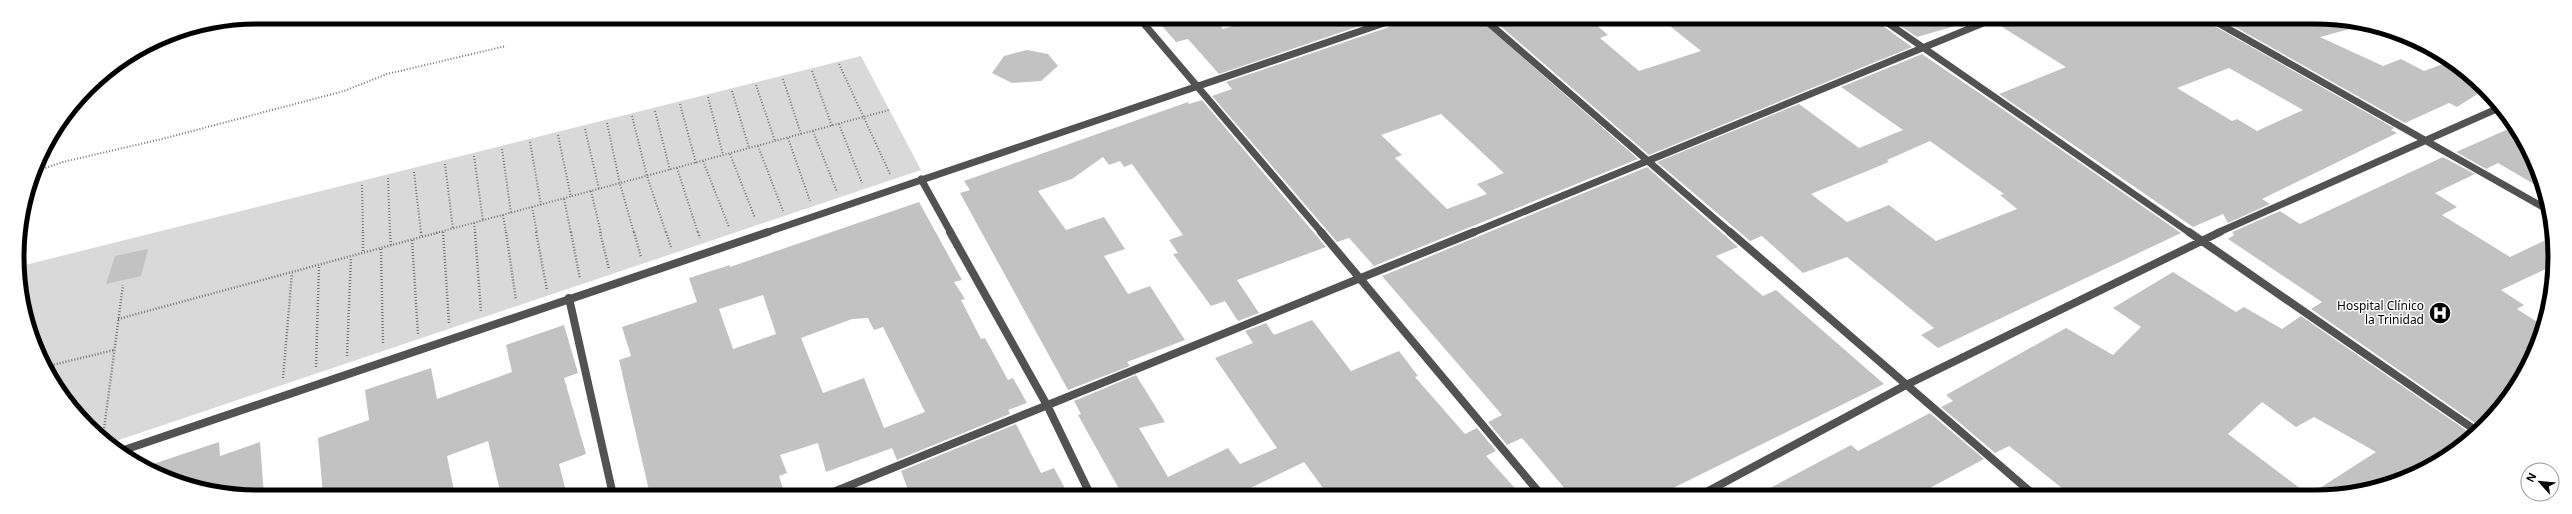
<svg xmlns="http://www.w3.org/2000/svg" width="2572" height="514" font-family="'Noto Sans',sans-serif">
<rect width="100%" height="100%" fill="#fff"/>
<!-- green -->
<path fill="#d9d9d9" d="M861,56L921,170L110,443L76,415L30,334L21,266Z"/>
<!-- building -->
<path fill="#c2c2c2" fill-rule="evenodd" d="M1155,18H1214L1223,29L1260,18H1383L1219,74L1188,39L1176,42Z
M1404,18H1478L1638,159L1374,266L1349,238L1337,242L1212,96L1232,89L1226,82L1401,23ZM1441,114L1504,173L1477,184L1487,194L1447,209L1395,158L1402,155L1381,135Z
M1491,18H1588L1608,35L1600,38L1639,71L1701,51L1660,18L1877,19L1879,23L1912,47L1649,155Z
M1890,19H1961L1962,24L1917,37Z
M1998,19H2206L2209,23L2394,128L2391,130L2397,133L2262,199L2270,204L2228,223L2223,214L2193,227L1999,94L2066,67L1996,23ZM2229,68L2303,110L2257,131L2237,119L2232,121L2177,88Z
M2221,19H2346L2364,25L2320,37L2383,66L2401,59L2424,71L2443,64L2470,80L2482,91L2457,107L2449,103L2405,123Z
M1027,50L1048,54L1058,66L1041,81L1012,83L992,73L1004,56Z
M1922,54L1988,99L2181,233L1938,348L1921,335L1934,328L1847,257L1803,273L1762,236L1750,241L1657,162L1799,104L1859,148L1903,130L1841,87ZM1930,141L2004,194L2000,195L2017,209L1936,241L1889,205L1847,222L1811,194L1889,162L1887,160Z
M1202,100L1326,247L1237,280L1259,313L1238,321L1225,301L1211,306L1173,254L1178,253L1169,240L1183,235L1132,164L1124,167L1120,161L1109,165L1103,157L1072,179L1038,191L1066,230L1104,217L1125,249L1104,256L1128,294L1150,286L1185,340L1127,362L1130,366L1068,390L960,193L970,190L964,181L1188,102L1189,104Z
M2513,127L2529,159L2544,190L2498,163L2486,169L2456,152Z
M2443,157L2475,174L2435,193L2457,207L2442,215L2510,257L2550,238L2552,266L2501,290L2524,305L2517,309L2542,325L2530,363L2482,428L2311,309L2322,302L2228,239L2234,235L2232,232L2280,211L2300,224Z
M1647,167L1738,247L1716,256L1763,296L1776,290L1884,384L1657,496H1571L1522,438L1507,445L1488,422L1502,415L1382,276Z
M919,202L962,280L954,282L965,299L961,300L981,339L985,338L1008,380L1013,378L1027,403L1008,410L1010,414L897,460L892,448L826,472L818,443L780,455L787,473L779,476L785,495H650L619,360L631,356L622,327L697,302L689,278L730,265V267ZM763,295L776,334L733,349L719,309ZM868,318L874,330L883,327L925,412L884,428L864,378L823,393L801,338L852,319Z
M148,249L141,276L106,284L115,256Z
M2173,272L2236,312L2244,307L2282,329L2301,316L2473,435L2421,472L2412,475L2405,470L2388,481L2331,496H2072L2009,446L1995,453L1941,407L1953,401L1946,395L2066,328L2113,355L2141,327L2113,308ZM2262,402L2296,427L2314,417L2376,452L2309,495L2228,434Z
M1312,320L1351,371L1399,351L1418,376L1415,377L1465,434L1477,428L1496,451L1486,456L1522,496H1329L1304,462L1234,496H1123L1078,415L1081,414L1074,401L1136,375L1165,422L1139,428L1168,477L1228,448L1240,464L1277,448L1215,358L1253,343L1245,331L1266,323L1274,335Z
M564,325L578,373L564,378L586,454L559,464L567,495H501L488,441L447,456L455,495H323L318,438L369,420L365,390L431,368L437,399L512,372L506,345Z
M1930,413L1984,459L1915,496H1755L1851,445L1858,451Z
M1016,424L1041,473L1054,468L1069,496L910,495L901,471Z
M219,442L220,456L260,442L264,495H226L144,467Z"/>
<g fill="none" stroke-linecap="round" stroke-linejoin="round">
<!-- path-far1 -->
<path stroke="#747474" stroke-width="2" stroke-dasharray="1 2" stroke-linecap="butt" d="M839,64L890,174
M812,71L832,126
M783,79L801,134
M756,85L775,141
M732,91L749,148
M708,97L723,155
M680,104L696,163
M655,111L670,170
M632,116L647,176L666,233
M607,123L620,184L634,233
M839,124L862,183
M585,129L599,189
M813,131L837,192
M558,135L571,197
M788,138L810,201
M530,142L541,205
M758,146L783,211
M502,149L511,213
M730,154L755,218
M474,156L483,221
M703,161L729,227
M445,164L453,229
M677,168L698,233
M34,172L63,162L166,138L344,91L387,74L506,46
M414,172L421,233
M388,178L390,233
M362,185L363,233
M591,191L601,233
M564,199L571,233
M532,207L537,233
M503,215L506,233
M474,223L475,233
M436,233L889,110"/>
<!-- path -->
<path stroke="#747474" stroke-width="2.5" stroke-dasharray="1 2" stroke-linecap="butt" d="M363,232V253
M390,232L391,246
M421,232L422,237
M443,232L449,323
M475,232L481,312
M506,232L516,300
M536,232L547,290
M571,232L580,279
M600,232L609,269
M634,232L641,257
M666,232L671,247
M698,232L700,238
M412,240L418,334
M381,249L383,344
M118,319L440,232
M347,356L351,257
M48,366L114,350
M316,367L319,266
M283,378L292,273
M103,437L123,285"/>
<!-- street-far1 -->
<path stroke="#525252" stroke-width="7" d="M1139,18L1322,233
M1483,18L1731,233
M1882,19L2190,233
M2211,19L2548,210
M921,179L951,233
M765,233L1399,18
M1472,233L1993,19
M2217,233L2501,107"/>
<!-- street -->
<path stroke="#525252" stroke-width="8" d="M950,232L1048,407L1091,496
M1321,232L1542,496
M1730,232L2035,496
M2189,232L2478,432
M569,298L613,495
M121,451L768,232
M826,495L1474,232
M1699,496L1906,385L2220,232"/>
</g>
<!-- icons -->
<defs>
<g id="hospital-disc" transform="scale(1.15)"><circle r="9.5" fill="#000" stroke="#fff"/><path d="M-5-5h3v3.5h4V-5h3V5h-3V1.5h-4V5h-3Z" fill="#fff"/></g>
</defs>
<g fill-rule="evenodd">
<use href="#hospital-disc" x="2440" y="313"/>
</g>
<g text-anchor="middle" stroke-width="3" stroke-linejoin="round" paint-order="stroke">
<!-- poi labels -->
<g font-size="12" fill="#000" stroke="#fff" text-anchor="end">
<text x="2424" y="310">Hospital Clínico<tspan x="2424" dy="14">la Trinidad</tspan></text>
</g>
</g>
<!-- crop -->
<path d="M0 0H2572V514H0ZM257 24H2315A233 233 0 0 1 2548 257V257A233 233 0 0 1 2315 490H257A233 233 0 0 1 24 257V257A233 233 0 0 1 257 24Z" fill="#fff" fill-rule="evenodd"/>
<path fill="none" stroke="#000" stroke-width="5" d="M257 24H2315A233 233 0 0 1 2548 257V257A233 233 0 0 1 2315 490H257A233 233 0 0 1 24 257V257A233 233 0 0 1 257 24Z"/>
<!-- north arrow -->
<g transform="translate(2540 482) rotate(297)"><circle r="19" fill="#ffffff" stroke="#999999"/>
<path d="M0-3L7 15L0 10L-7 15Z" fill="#000000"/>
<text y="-6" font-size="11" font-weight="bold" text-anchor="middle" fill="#000000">N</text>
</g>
</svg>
